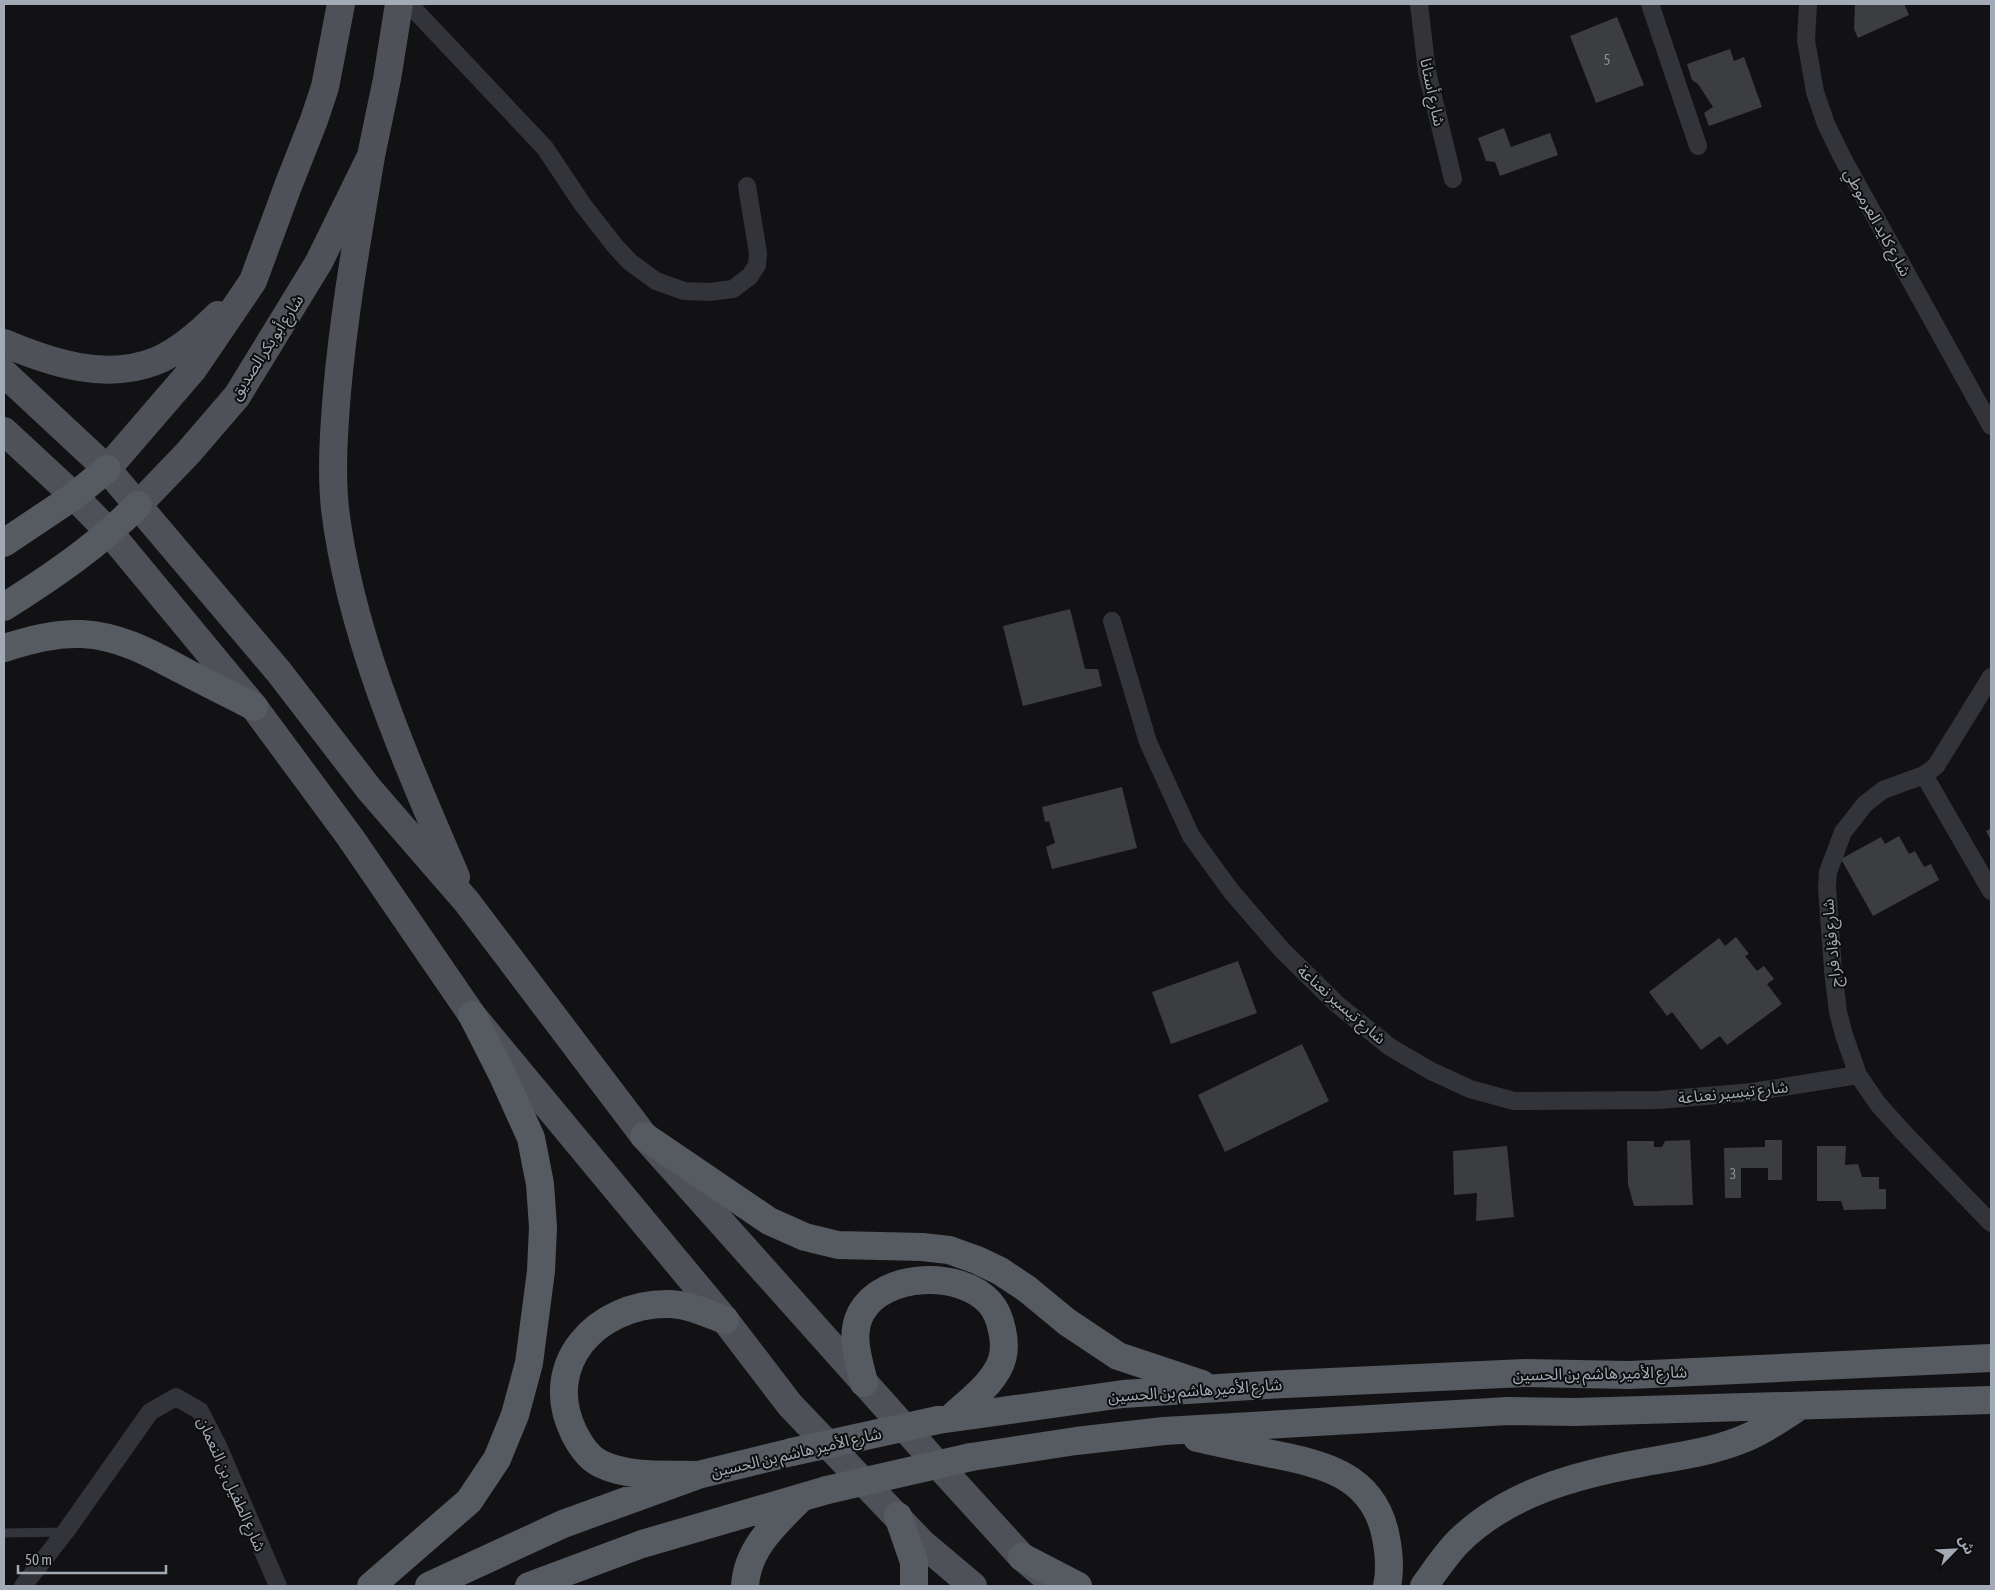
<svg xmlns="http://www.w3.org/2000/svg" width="1995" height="1590" font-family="'Asap Condensed','Noto Sans Arabic',sans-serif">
<rect width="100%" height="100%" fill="#121214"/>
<!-- building -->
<path fill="#3c3d41" d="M1855,4H1904L1909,15L1858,38L1854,29Z
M1617,17L1644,85L1596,103L1570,36Z
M1730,49L1734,61L1744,57L1762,107L1709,126L1704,113L1713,107L1698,84L1692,80L1687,64Z
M1504,128L1511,147L1550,133L1558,155L1500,176L1495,162L1486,161L1478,138Z
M1070,609L1085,669H1098L1102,686L1023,706L1003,626Z
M1122,787L1137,848L1052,869L1046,847L1055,843L1049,821L1045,822L1042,807Z
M1991,828V840L1986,831Z
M1899,836L1909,854L1915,851L1924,867L1931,864L1939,880L1873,916L1841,859L1881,837L1885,844Z
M1736,937L1749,954L1745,956L1757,971L1764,966L1774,979L1767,984L1782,1004L1727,1045L1720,1036L1701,1050L1672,1012L1667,1016L1649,992L1719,938L1725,946Z
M1238,961L1257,1013L1171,1044L1152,992Z
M1302,1044L1329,1101L1225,1152L1198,1095Z
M1690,1140L1693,1205L1634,1206L1628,1184L1627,1141H1654V1147H1662L1665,1141Z
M1765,1140H1782V1180H1768V1168H1741V1198H1725L1724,1148L1765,1147Z
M1507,1146L1514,1217L1476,1221L1477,1193L1454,1195L1453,1151Z
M1817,1146H1846L1845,1165L1858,1164L1862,1177H1879V1189H1886V1209L1844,1210L1841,1201H1817Z"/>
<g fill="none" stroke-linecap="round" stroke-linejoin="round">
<!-- service -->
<path stroke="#323439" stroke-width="9" d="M4,1533L66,1532"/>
<!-- minor -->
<path stroke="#323439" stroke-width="18" d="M409,4L545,148L583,205L615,246L630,262L656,281L684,291L709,292L733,289L750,276L757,265L758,253L747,186
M1419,4L1427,72L1453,179
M1650,4L1698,146
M1808,4L1806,40L1815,92L1826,124L1842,157L1991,426
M1112,621L1148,742L1191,836L1231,891L1282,950L1338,1005L1390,1047L1431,1071L1470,1089L1514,1101L1659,1100L1752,1092L1858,1075
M1991,677L1936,766L1924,775L1883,790L1865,804L1843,832L1828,872L1827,888L1833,970L1838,1012L1844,1035L1858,1075L1878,1104L1903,1132L1991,1223
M1924,775L1991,891
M23,1586L66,1531L150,1412L176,1397L200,1411L218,1446L278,1586"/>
<!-- primary -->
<path stroke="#4e5258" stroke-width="28" d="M371,156C358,234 344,312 337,392C334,430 331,470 335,509C351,638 405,758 456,877
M4,343C51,363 106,381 156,361C178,352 201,332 218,315
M4,373L107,469L279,672L369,789L467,902L644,1136L929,1455L1022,1557L1041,1573
M4,431L74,496L110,533L254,707L350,837L472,1015L725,1320L790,1405L922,1543L973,1586
M107,469L194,368L253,281L288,186L314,120L325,87L341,4
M138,505L188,453L237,396L319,262L371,156L387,79L399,4"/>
<!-- trunk -->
<path stroke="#565a61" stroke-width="28" d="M4,543L74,496L107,469
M4,607C53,576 97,546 138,505
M4,648C30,640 55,633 82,634C120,636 150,653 182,670C206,683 230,694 254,707
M644,1136L769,1221L805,1237L838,1245L922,1247L949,1250L977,1260L1000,1271L1027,1289L1067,1322L1118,1356L1202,1384
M864,1383C859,1360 849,1336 861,1313C883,1272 961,1270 990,1303C997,1311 1000,1320 1002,1330C1005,1343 1005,1355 999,1367C989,1387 968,1402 952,1417
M938,1420L1123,1394L1267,1385L1525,1373L1629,1375L1991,1358
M1197,1438C1222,1444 1247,1449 1272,1454C1323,1464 1372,1475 1385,1533C1389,1551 1391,1568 1387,1586
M971,1457L1076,1441L1164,1431L1508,1411L1575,1412L1991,1400
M698,1475C666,1474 631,1478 601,1464C588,1458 580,1445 574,1433C540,1364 597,1304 667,1304C688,1304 706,1313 725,1320
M898,1516L914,1562V1586
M1022,1557L1078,1586
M371,1586L469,1501L497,1459L515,1415L529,1363L541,1271L543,1227L540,1184L531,1138L503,1076L472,1015
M429,1586L563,1524L698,1475L792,1452
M529,1586L642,1544L827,1490
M745,1586C747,1549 775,1524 800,1499
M1424,1586C1435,1571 1446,1554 1459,1541C1508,1493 1576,1475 1641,1463C1673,1457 1707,1453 1738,1441C1760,1433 1780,1419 1800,1406"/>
<!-- trunk-bridge -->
<path stroke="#565a61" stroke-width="28" d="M792,1452L938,1420
M827,1490L971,1457"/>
</g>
<g text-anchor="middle" stroke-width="4" stroke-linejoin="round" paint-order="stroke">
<!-- number labels -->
<g font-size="14" fill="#889098">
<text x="1607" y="65">5</text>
<text x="1733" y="1179">3</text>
</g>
<!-- street labels -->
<g font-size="16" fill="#a2abb5" stroke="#0d0d0e">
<text transform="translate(1433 92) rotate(78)" y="6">شارع أستانا</text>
<text transform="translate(1878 222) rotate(61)" y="6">شارع كايد العرموطي</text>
<text transform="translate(266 347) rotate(-57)" y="6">شارع أبو بكر الصديق</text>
<text transform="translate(1831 943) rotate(-95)" y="6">شارع فؤاد فراج</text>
<text transform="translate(1342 1004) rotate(41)" y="6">شارع تيسير نعناعة</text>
<text transform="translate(1733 1092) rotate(-6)" y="6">شارع تيسير نعناعة</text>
<text transform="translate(1600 1373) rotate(-1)" y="6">شارع الأمير هاشم بن الحسين</text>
<text transform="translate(1195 1390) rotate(-4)" y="6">شارع الأمير هاشم بن الحسين</text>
<text transform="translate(796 1452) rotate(-13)" y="6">شارع الأمير هاشم بن الحسين</text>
<text transform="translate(232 1484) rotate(66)" y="6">شارع الطفيل بن النعمان</text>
</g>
</g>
<!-- border -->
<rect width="1995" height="1590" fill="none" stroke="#a2abb5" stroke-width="10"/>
<!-- north arrow -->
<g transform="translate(1955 1550) rotate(66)" stroke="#0d0d0e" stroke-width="4" paint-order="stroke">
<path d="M0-4L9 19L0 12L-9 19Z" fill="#a2abb5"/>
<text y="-8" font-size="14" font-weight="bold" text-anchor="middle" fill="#a2abb5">ش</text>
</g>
<!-- scale -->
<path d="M18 1565v8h148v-8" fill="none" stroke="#a2abb5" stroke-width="2.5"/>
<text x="25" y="1565" font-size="15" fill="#a2abb5" stroke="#0d0d0e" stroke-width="4" paint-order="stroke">50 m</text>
</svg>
